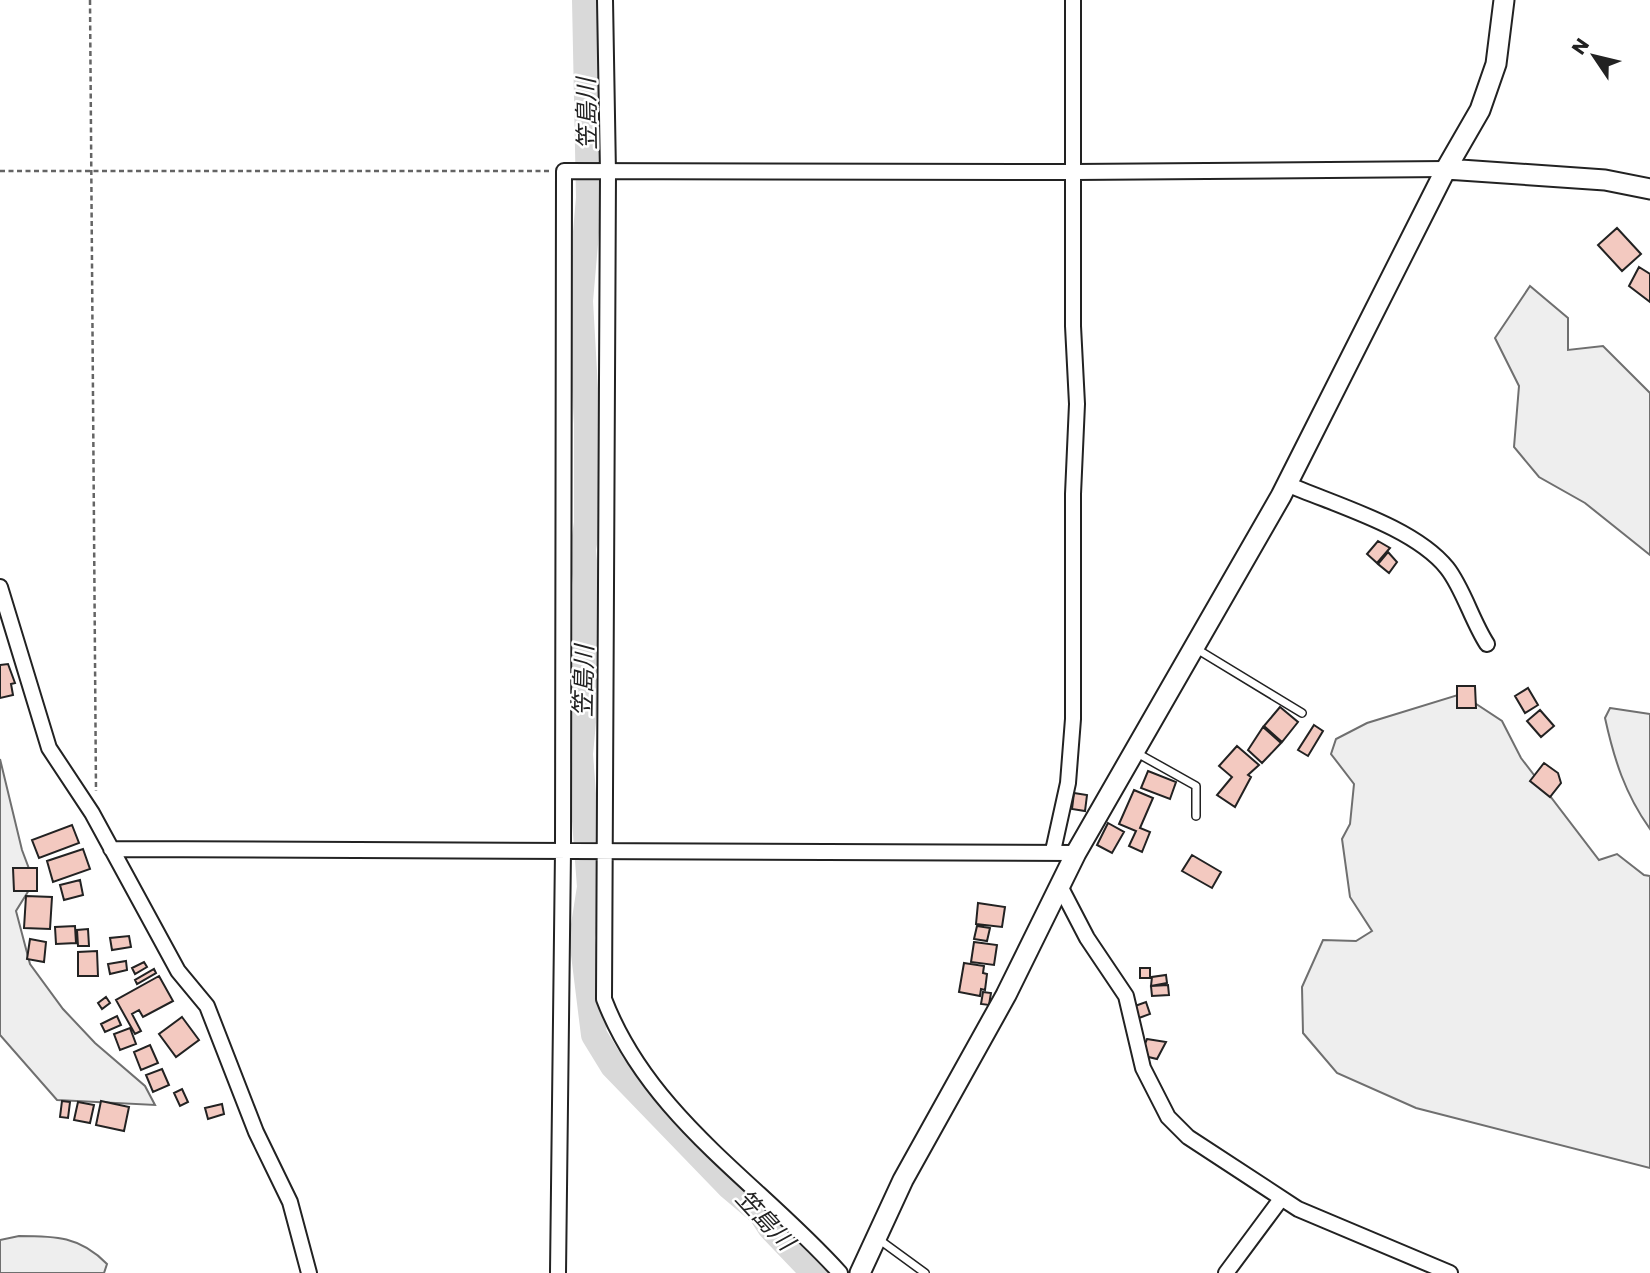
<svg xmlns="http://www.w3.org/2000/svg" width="1650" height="1273" font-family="Poppins,'Noto Sans JP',sans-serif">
<rect width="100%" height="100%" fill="#fff"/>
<!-- green -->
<path fill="#eee" stroke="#6f6f6f" stroke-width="2" d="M1530,286L1568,318V350L1603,346L1650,393V555L1585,503L1539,477L1514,447L1519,386L1495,338Z
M1461,694L1502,721L1521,758L1599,860L1617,854L1644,875L1650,876V1168L1416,1108L1337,1073L1303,1033L1302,987L1323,940L1356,941L1372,931L1350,897L1342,839L1350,824L1354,784L1331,754L1336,739L1367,723Z
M1610,708L1650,714V829C1625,794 1614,759 1605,718Z
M0,759L22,850L34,882L16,911L30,964L63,1009L95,1043L145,1086L155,1105L57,1100L0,1035Z
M19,1236C55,1236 80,1236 107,1264L104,1273H0V1240Z"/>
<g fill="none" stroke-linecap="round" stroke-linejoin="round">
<!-- river -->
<path stroke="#d9d9d9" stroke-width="26" d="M585,0L589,198L580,301L587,424V523L583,550L586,584L585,700L580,754L590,887L582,938L594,1035L613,1066L729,1186L761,1213L770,1227L814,1273"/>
</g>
<!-- building -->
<path fill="#f3c9c0" stroke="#222" stroke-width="2" d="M1617,228L1641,254L1622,271L1598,245Z
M1639,267L1650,274V302L1629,286Z
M1378,541L1390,548L1377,563L1367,554Z
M1388,552L1397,562L1389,573L1378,564Z
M8,664L15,683L11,684L13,695L0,698V665Z
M1457,686H1475L1476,708H1457Z
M1528,688L1538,705L1525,713L1515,696Z
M1280,707L1298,722L1282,742L1264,726Z
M1540,710L1554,726L1541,737L1527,721Z
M1314,725L1323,731L1308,756L1298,750Z
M1263,727L1281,743L1262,763L1248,750Z
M1237,746L1259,765L1248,775L1251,777L1235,807L1217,795L1232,777L1219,766Z
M1544,763L1558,773L1561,783L1550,797L1530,781Z
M1148,771L1176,782L1170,799L1141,788Z
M1134,790L1153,798L1140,828L1150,832L1142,852L1129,846L1136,831L1119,824Z
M1074,793L1087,795L1085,811L1072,809Z
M1108,823L1124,832L1112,853L1097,845Z
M72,825L79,843L39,858L32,840Z
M83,849L90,869L53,882L47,861Z
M1192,855L1221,872L1212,888L1182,871Z
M13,868H37V891H14Z
M80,880L83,895L64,900L60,885Z
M26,896L52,897L50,929L24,928Z
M978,903L1005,907L1002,927L976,924Z
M75,926L76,943L56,944L55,927Z
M977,926L990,928L987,941L974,939Z
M88,929L89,946H78L77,930Z
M129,936L131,947L112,950L110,938Z
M30,939L46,942L44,962L27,959Z
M974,942L997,945L994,965L971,962Z
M97,951L98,976H78V952Z
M126,961L127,970L110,974L108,964Z
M144,962L147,967L135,974L132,968Z
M964,963L984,966L983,973L987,974L985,990L981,989L980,996L959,992Z
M1140,968H1150V978H1140Z
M154,969L156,973L137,984L135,980Z
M1166,975L1167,983L1151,986L1152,977Z
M159,976L173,1001L143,1017L139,1010L132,1014L141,1031L135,1034L116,1000Z
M1168,985L1169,995L1152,996L1151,986Z
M983,992L991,993L989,1005L981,1004Z
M106,997L110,1003L102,1009L98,1003Z
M1146,1002L1150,1014L1136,1019L1135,1006Z
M117,1016L121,1025L105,1032L101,1024Z
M182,1017L199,1040L176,1057L159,1034Z
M130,1028L136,1044L120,1050L114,1034Z
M1147,1039L1166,1042L1157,1059L1140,1055Z
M150,1045L158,1063L141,1070L134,1052Z
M162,1069L169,1085L153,1092L146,1075Z
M182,1089L188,1102L180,1106L174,1093Z
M62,1101L70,1102L68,1118L60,1117Z
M101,1101L129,1107L124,1131L96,1125Z
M78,1102L94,1105L90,1123L74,1120Z
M222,1104L224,1114L208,1119L205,1108Z"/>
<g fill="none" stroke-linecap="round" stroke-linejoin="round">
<!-- lane casing -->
<g stroke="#222" stroke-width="10">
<path id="lane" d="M1195,648L1302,713
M1137,753L1196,786V816
M877,1238L925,1273"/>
</g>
<!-- street casing -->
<g stroke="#222" stroke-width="18">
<path id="street" d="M605,0L608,173L604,999C649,1117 759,1183 840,1273
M1287,484C1335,505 1414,527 1447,568C1463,588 1472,621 1487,644
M0,587L49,748L92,813L178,971L207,1006L256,1132L290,1202L309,1273
M111,849L1076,853
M1053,851L1068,783L1073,719V494L1077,404L1073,326V0
M1061,888L1087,938L1126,996L1143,1068L1168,1117L1188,1137L1298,1209L1450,1273
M558,1273L563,851L564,171L1075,172L1446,169
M1226,1273L1281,1199"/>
</g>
<!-- secondary casing -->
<g stroke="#222" stroke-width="23">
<path id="secondary" d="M1446,169L1605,180L1650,189
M860,1273L903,1180L1006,995L1076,853L1281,496L1446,169L1480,110L1496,64L1504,0"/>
</g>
<!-- path -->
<path stroke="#646464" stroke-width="2.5" stroke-dasharray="5 3.5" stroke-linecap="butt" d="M90,0L96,791
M0,171H550"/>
<!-- lane -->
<use href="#lane" stroke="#fff" stroke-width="7"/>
<!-- street -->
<use href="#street" stroke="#fff" stroke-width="14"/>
<!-- secondary -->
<use href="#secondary" stroke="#fff" stroke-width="19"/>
</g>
<g text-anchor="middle" stroke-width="5" stroke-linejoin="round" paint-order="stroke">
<!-- water labels -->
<g font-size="24" font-style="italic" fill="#222" stroke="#fff">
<text transform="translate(587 114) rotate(-91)" y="8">笠島川</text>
<text transform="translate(584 681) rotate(-89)" y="8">笠島川</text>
<text transform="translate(765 1220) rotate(47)" y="8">笠島川</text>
</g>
</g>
<!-- north arrow -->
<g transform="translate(1594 56) rotate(305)" stroke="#ffffff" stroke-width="5" paint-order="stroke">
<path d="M0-5L12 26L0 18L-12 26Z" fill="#222222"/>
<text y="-10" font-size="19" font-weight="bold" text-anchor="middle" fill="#222222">N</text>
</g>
</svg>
